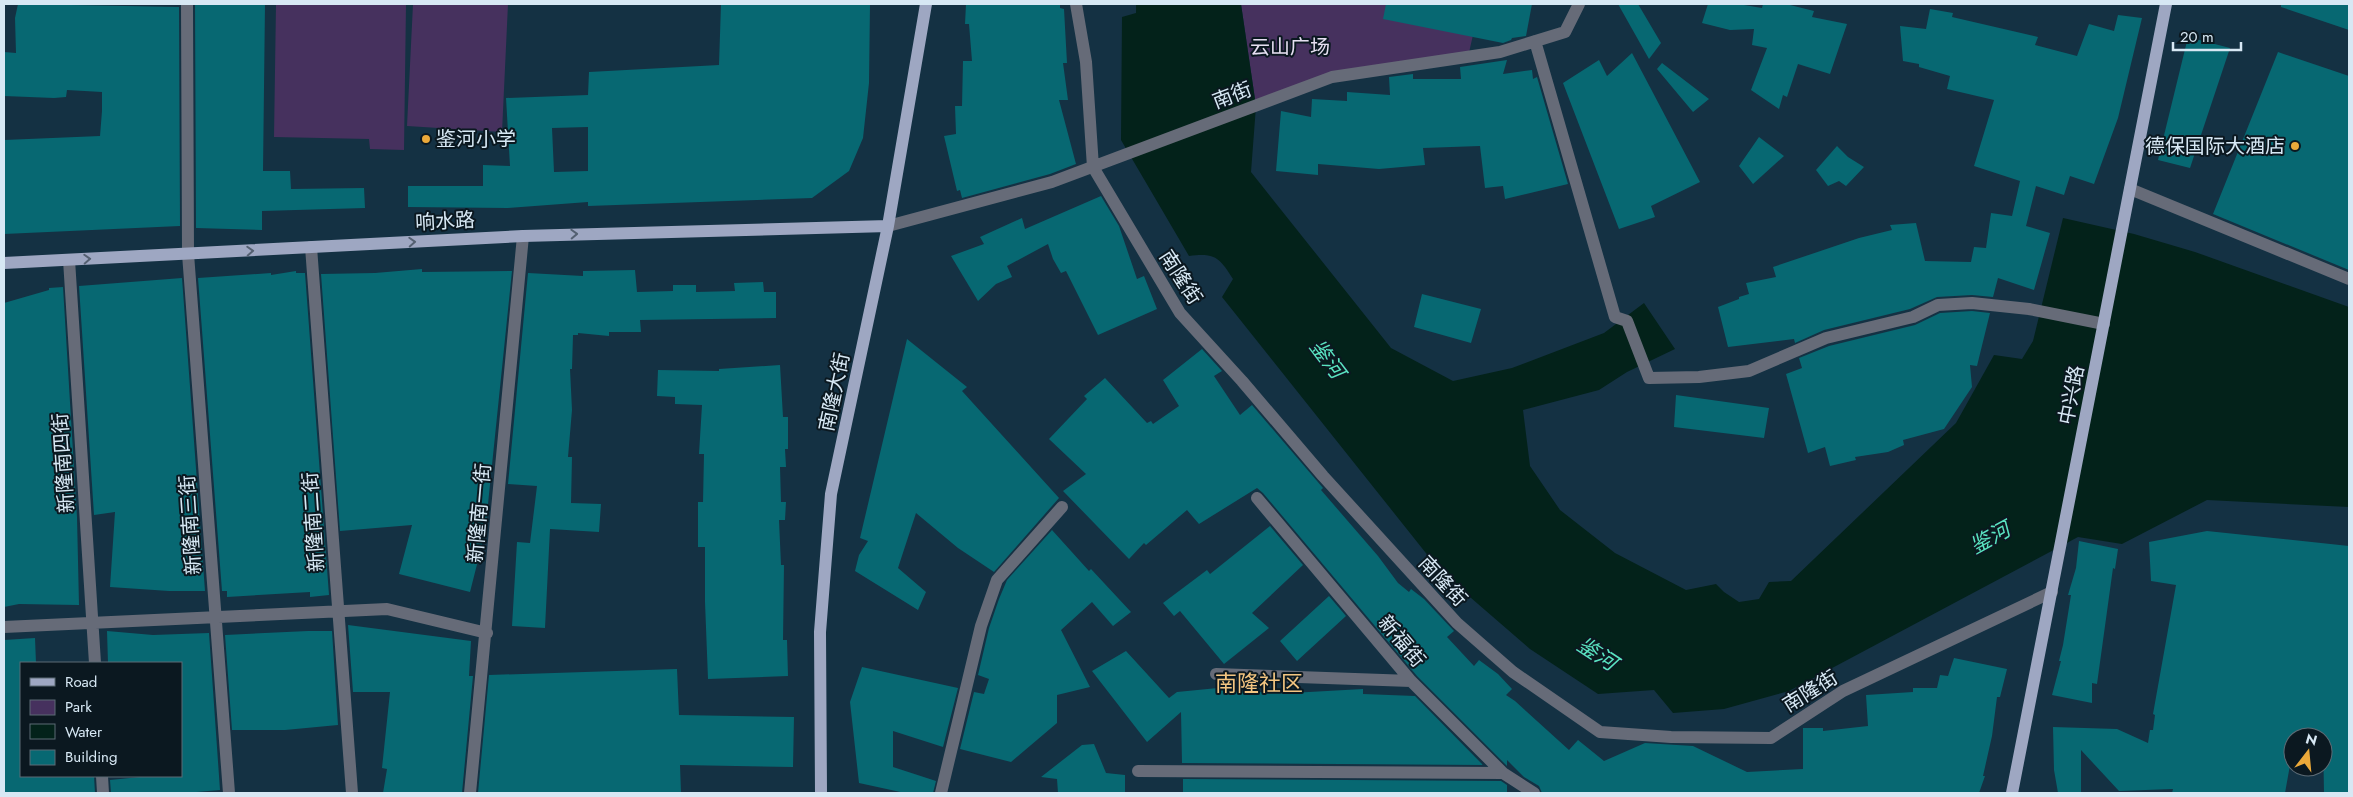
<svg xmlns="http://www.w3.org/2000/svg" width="2353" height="797" font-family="Jost,'Noto Sans SC',sans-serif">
<rect width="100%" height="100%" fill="#143143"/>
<!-- green -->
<path fill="#46315e" d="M276,4H406L404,150L370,149L369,139L274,137Z
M413,4H508L502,132L407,126Z
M1241,4H1480L1468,57L1332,77L1256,106Z"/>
<!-- water -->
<path fill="#03221a" d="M1136,4H1241L1256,106L1251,172L1391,348L1453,381L1512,368L1604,333L1644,303L1675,349L1627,372L1599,390L1523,410L1530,466L1560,510L1615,553L1686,590L1716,584L1724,592L1739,602L1759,599L1769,582L1791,581L1956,423L1994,355L2022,359L2033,341L2063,218L2134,234L2195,252L2349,307V507L2207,500L2122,544L2078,537L1789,691L1724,709L1673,713L1654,690L1598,694L1530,649L1441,572L1222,297L1233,279C1219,257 1215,253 1189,256L1121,140L1122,17L1136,13Z"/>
<!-- building -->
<path fill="#076872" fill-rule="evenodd" d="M18,4L179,7L180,226L4,234V140L100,136L102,111V92L67,90L66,97L54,98L4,96V52L16,53L15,18Z
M195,4H265L263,171H290L291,189L364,188L365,208L262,211V230L196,228Z
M721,4H870L869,83L863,138L849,171L812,198L588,206V202L508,208L408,207V186H483V165L510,166L506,98L588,95L589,72L719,65ZM588,127V171L554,172L552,128Z
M966,4H1060V8L1064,9L1067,63H1063L1068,100H1059L1076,164L1050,174L962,198L960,190L957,191L944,136L956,134L955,106H962L963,61H972L969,24H965Z
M1386,4H1532L1526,36L1512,38L1511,40L1503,43L1383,19Z
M1618,4H1638L1661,43L1649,59Z
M1708,4H1738L1762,8L1763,4H1786L1814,11L1812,17L1847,24L1830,74L1798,64L1787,97L1783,95L1779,109L1751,90L1767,48L1752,45L1754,29L1730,30L1702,23Z
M2281,4H2349V30L2281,7Z
M1930,9L1953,13L1952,17L2038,37L2035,45L2077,56L2089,24L2114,31L2118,15L2142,18L2118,118L2094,184L2070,176L2064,195L2036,186L2026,226L2050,233L2034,290L1998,278L1993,297L1972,295L1937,297L1910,309L1824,330L1795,343L1794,339L1728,347L1718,307L1739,299V297L1749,294L1746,283L1776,277L1773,267L1859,238L1892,230L1890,225L1916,223L1925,261L1971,262L1974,247L1986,248L1991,213L2012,216L2020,181L1974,166L1994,100L1947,89L1950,76L1919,67V64L1903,61L1900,26L1926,29Z
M2188,37L2230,48L2190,168L2158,160Z
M2278,52L2349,76V270L2213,214Z
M1632,53L1700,182L1651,206L1655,217L1619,229L1563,83L1599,60L1607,76Z
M1507,60L1503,74L1532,70L1533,79L1537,77L1568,184L1505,199L1503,186L1485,188L1480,146L1423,148L1425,165L1379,169L1318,164V175L1276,171L1281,111L1311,117L1312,99L1347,101V92L1390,95L1389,77L1413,74V79H1461L1460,67Z
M1662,63L1709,99L1693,112L1657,69Z
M1759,137L1784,156L1753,184L1739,166Z
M1837,146L1848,157L1864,167L1846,186L1839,181L1828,186L1816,170Z
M1101,196L1119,226L1137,279L1144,276L1157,309L1098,335L1066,271L1061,273L1053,259L1048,244L1007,266L1012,277L996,284L978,301L951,256L984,244L980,237L1022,218L1025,229Z
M422,269V272L512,271L485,533L470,592L399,574L412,525L340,531L321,274L375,273Z
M635,270L637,292L673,291V285H696V292L735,291L734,283L763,282L764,292H776V318L640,320L641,332H609V336L578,333V335H573L572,369H570L572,410L568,457H572L571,503L601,504L599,532L550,529L545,628L512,626L517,542L530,543L537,486L508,484L528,273L583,276V271Z
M296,271V273H305L329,595L310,597V592L227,597V591H222L198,278L271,273V275Z
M182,278L205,591H169L110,587L115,512L94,515L79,286Z
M63,287L77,517L79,605L19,604L4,607V303L49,290V288Z
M1422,294L1481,309L1471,343L1414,327Z
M1972,311L1990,313L1977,366L1970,365L1972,387L1944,429L1903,440L1904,445L1888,452L1855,457L1856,460L1830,466L1825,447L1808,453L1786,374L1802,368L1799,358L1829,346L1915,325L1940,313Z
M907,339L967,387L962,391L1059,498L994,572L958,548L916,513L898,568L926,592L918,610L855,571L859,555L868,541L860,538Z
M1202,349L1222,371L1214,376L1240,415L1252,405L1323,488L1321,490L1378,556L1398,583L1409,592L1411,589L1424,599L1454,631L1447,637L1474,666L1479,660L1498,674L1512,689L1506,695L1515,701L1569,750L1578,740L1604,761L1645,743L1693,746L1747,772L1803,769V728H1823V731L1868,726L1866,695L1913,692V688H1937L1940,675L1948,676L1954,658L2007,669L2000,697H1997L1992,736L1983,776H1985L1979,793H1542L1539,786L1524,777L1507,760V766L1417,676L1263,493L1257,488L1199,524L1187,510L1146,545L1144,543L1129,559L1063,491L1086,474L1049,439L1087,399L1084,396L1105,378L1147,423L1151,421L1153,424L1179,406L1163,380Z
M780,365L783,417H788V449H785L786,467H780L781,502H786L785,520H779L781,565H784L783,640H787L788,676L708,679L705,602V547H698V502H703L704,454H699L702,405L675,404V397L657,396L658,370L719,371V369Z
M1676,395L1769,408L1764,438L1674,427Z
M1270,526L1303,565L1252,613L1269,628L1224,664L1180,611L1174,616L1163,603L1207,570L1210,574Z
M1052,530L1089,571L1091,569L1131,612L1113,626L1092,602L1061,630L1090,687L1057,695V723L1011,762L960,749L974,692L984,694L989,679L978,675L989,628L999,599L1007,580Z
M2207,531L2349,546V793H2324L2323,737H2293V765H2290L2285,793H2172L2173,789L2119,791L2081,750V793H2058L2054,770L2053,727L2117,729L2148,743L2150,730H2153L2155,715L2153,714L2176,585L2151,581L2149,542Z
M2079,541L2118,549L2115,569L2113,568L2097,684L2092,683V703L2052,695L2061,661H2059L2063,645L2071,595H2068L2076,568Z
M1329,596L1346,616L1297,661L1280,641Z
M348,625L471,641L469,676H473L462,793H383L387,769L382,768L390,692H353Z
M107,631L153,635L209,633L220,790L185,793H111L110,780L150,776H181V663H108Z
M308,631H332L338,725L285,730H232L225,635Z
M35,638L36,663H21V776H94L95,793H4V640Z
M1126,651L1169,698L1177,692L1228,687V691L1291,693L1363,689V694L1415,696L1483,765L1182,763L1181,712L1147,742L1092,671Z
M862,667L958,688L943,747L893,731V767L936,781L933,793H905L859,783L850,702Z
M677,669L679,715L794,717L793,767L680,765L681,793H478L489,675Z
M1094,744L1106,773L1125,775V793H1058L1057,779L1041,777L1082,745Z
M1183,779L1501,781L1507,785V793H1183Z"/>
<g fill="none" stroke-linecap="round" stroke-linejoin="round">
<!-- minor -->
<path stroke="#666b78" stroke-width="12" d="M187,4L188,254L229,793
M1076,4L1086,62L1093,167L1180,313L1242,381L1323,476L1457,623L1513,672L1600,732L1671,737L1771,738L1843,691L2052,592
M1535,41L1615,317L1627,321L1649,378L1699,377L1749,371L1826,338L1913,317L1938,305L1972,303L2029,309L2104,324
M2130,189L2349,279
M888,226L1052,182L1332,77L1500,52L1565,32L1579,4
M311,247L352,793
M69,260L95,663
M1257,498L1411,681L1503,773L1534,793
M4,627L387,609L487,633
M1216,674L1411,681
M1138,771L1503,773
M102,776L103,793
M470,793L523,236
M941,793L981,626L997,580L1062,507"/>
<!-- major -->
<path stroke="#9ea7c2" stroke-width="12" d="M4,263L523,236L888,226
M821,793L820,632L831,494L888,226L926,4
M2012,793L2166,4"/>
</g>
<!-- one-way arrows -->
<defs><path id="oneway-chevron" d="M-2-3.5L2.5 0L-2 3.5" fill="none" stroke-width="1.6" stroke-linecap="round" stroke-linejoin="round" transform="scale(1.25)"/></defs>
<g stroke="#546071">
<use href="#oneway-chevron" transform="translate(574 234) rotate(-2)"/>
<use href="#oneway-chevron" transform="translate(412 242) rotate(-3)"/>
<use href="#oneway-chevron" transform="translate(250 251) rotate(-3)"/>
<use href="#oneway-chevron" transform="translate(87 259) rotate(-3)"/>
</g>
<!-- markers -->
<g fill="#eba93a" stroke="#0b1820" stroke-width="2">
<circle cx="426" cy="139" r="5"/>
<circle cx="2295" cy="146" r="5"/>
</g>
<g text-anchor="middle" stroke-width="4" stroke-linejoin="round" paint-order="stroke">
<!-- park labels -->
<g font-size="20" fill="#e6dff1" stroke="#0b1820">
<text x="1290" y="54">云山广场</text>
</g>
<!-- street labels -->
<g font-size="20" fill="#d7e8f4" stroke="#0b1820">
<text transform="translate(1232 95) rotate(-21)" y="7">南街</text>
<text transform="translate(445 221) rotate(-3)" y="7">响水路</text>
<text transform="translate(1181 277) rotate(57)" y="7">南隆街</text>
<text transform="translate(834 392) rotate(-78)" y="7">南隆大街</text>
<text transform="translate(2071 395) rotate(-79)" y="7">中兴路</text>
<text transform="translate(63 463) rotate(-94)" y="7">新隆南四街</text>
<text transform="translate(479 513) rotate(-85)" y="7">新隆南一街</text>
<text transform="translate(313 522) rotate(-94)" y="7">新隆南二街</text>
<text transform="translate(190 525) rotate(-94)" y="7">新隆南三街</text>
<text transform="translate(1443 581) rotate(47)" y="7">南隆街</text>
<text transform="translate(1402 641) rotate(50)" y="7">新福街</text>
<text transform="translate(1810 691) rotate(-32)" y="7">南隆街</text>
</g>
<!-- poi labels -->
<g font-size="20" fill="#d7e8f4" stroke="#0b1820" text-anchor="start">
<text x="436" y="146">鉴河小学</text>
<text x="2285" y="153" text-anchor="end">德保国际大酒店</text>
</g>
<!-- water labels -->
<g font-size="21" font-style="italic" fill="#5ae3c1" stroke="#0b1820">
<text transform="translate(1327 359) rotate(53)" y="7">鉴河</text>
<text transform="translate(1990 538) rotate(-29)" y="7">鉴河</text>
<text transform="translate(1597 654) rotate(33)" y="7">鉴河</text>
</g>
<!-- quarter labels -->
<g font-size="22" fill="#f3c581" stroke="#0b1820">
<text x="1259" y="691">南隆社区</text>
</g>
</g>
<!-- border -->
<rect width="2353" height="797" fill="none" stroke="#d7e8f4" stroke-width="10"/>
<!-- legend -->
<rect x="20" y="662" width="162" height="115" fill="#0b1820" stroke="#5d6b75"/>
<rect x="30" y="678" width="25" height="8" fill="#9ea7c2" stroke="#5d6b75"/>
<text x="65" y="687" font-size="15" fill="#d7e8f4">Road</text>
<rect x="30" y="700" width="25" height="15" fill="#46315e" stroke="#5d6b75"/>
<text x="65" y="712" font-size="15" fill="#d7e8f4">Park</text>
<rect x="30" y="724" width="25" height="15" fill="#03221a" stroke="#5d6b75"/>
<text x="65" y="737" font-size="15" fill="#d7e8f4">Water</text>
<rect x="30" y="750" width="25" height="15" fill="#076872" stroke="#5d6b75"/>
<text x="65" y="762" font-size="15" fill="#d7e8f4">Building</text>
<!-- north arrow -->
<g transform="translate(2308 752) rotate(16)"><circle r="24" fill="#0b1820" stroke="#5d6b75"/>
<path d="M0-4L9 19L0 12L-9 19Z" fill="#eba93a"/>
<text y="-8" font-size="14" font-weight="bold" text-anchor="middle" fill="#d7e8f4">N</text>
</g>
<!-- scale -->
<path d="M2173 42v8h68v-8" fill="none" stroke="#d7e8f4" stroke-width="2.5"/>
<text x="2180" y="42" font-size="15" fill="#d7e8f4" stroke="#0b1820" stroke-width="4" paint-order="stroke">20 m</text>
</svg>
